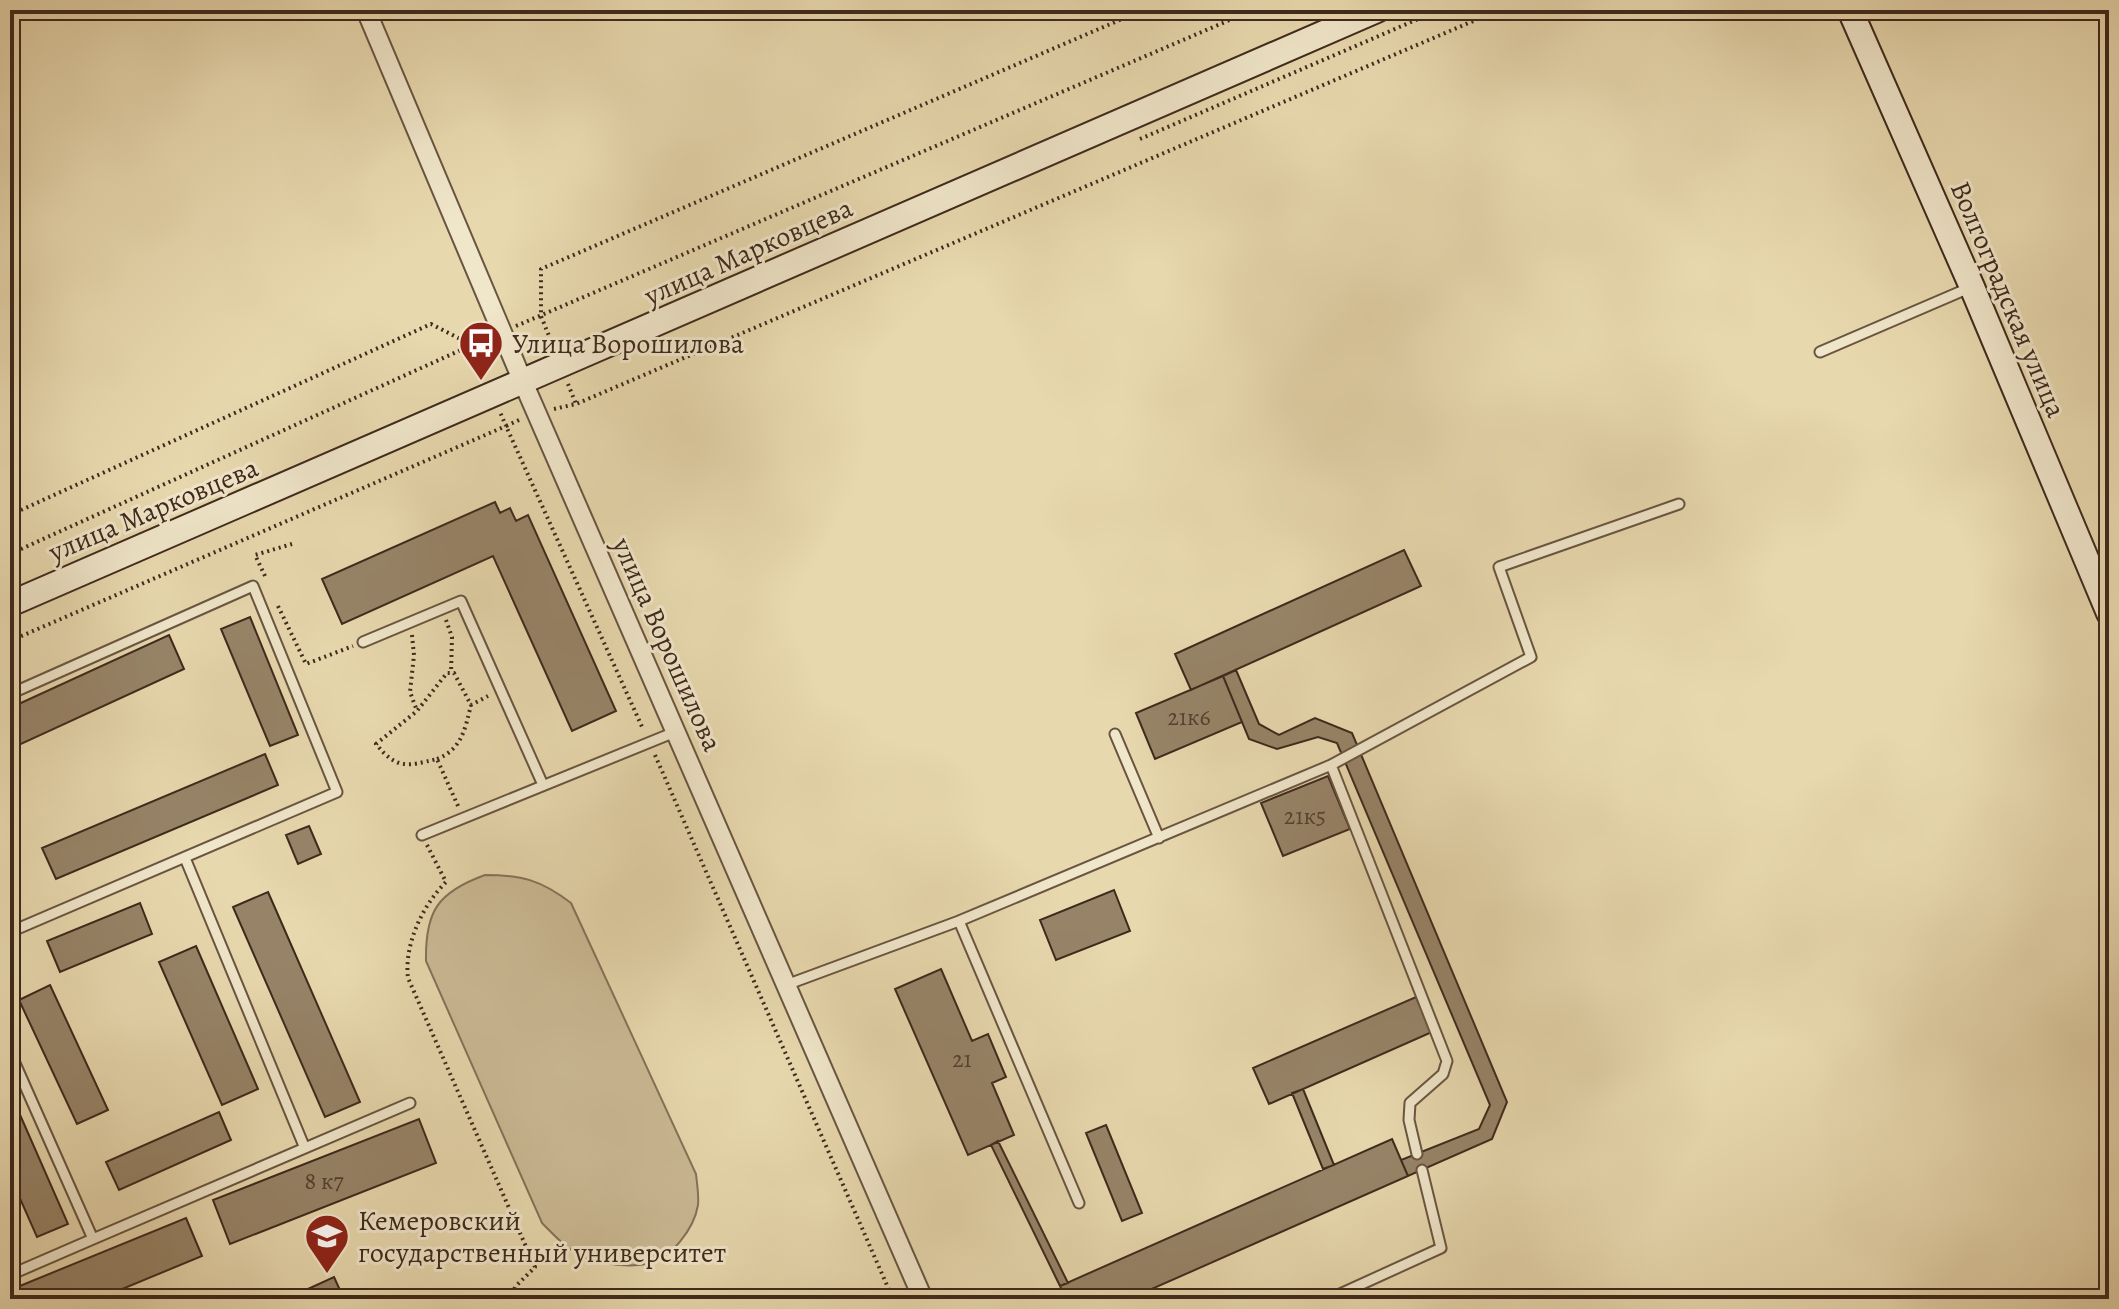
<svg xmlns="http://www.w3.org/2000/svg" width="2119" height="1309" font-family="Alegreya,serif">
<rect width="100%" height="100%" fill="#e8d8ae"/>
<filter id="stains"><feTurbulence type="fractalNoise" baseFrequency=".0025" numOctaves="4"/><feColorMatrix values="0 0 0 0 .2 0 0 0 0 .09 0 0 0 0 .02 0 0 0 .5 -.17"/></filter>
<radialGradient id="worn" r=".72"><stop offset=".6" stop-color="#630" stop-opacity="0"/><stop offset="1" stop-color="#630" stop-opacity=".3"/></radialGradient>
<!-- green -->
<path fill="#cbba95" stroke="#857259" stroke-width="2" d="M485,875C522,875 541,880 571,903L696,1174C697,1184 699,1196 698,1205C694,1229 671,1259 647,1264C630,1267 608,1265 591,1260C571,1254 556,1237 542,1223L426,961C425,911 438,892 485,875Z"/>
<!-- building -->
<path fill="#978468" stroke="#3f291d" stroke-width="2" d="M495,502L500,513L510,508L516,521L528,515L616,711L572,731L493,556L342,624L322,579Z
M1404,550L1421,586L1191,690L1175,654Z
M250,617L298,735L270,746L221,629Z
M169,635L184,669L10,749V708Z
M1236,670L1259,724L1279,735L1315,718L1352,733L1507,1102L1492,1139L1408,1176L1401,1160L1479,1129L1490,1105L1337,743L1318,737L1277,749L1249,739L1223,676Z
M1223,676L1242,722L1155,759L1136,713Z
M265,754L278,785L56,879L42,848Z
M1328,776L1350,829L1283,856L1261,803Z
M309,826L321,854L298,864L286,835Z
M10,887L18,907L10,910Z
M1114,890L1130,931L1056,960L1040,920Z
M268,892L360,1102L325,1117L233,907Z
M140,903L152,934L60,972L47,941Z
M196,946L258,1089L222,1105L159,962Z
M941,969L972,1041L988,1034L1006,1077L992,1083L1014,1135L968,1155L895,989Z
M50,985L108,1110L77,1124L19,1000Z
M1416,997L1432,1032L1269,1104L1253,1068Z
M1303,1089L1334,1165L1323,1169L1292,1093Z
M10,1092L68,1224L37,1237L10,1176Z
M219,1112L231,1140L119,1190L106,1162Z
M419,1119L436,1163L230,1244L213,1200Z
M1106,1125L1142,1213L1122,1221L1086,1133Z
M1392,1139L1408,1176L1129,1299H1066L1060,1286Z
M998,1141L1068,1283L1060,1286L991,1145Z
M186,1218L202,1256L98,1299H10V1290Z
M334,1277L344,1299H286Z"/>
<g fill="none" stroke-linecap="round" stroke-linejoin="round">
<!-- lane casing -->
<g stroke="#695541" stroke-width="13">
<path id="lane" d="M1820,352L1969,288
M363,642L461,601L543,785
M10,694L253,586L337,792L10,932
M1115,734L1159,838
M1331,765L1531,657L1499,567L1679,504
M422,835L675,732
M185,858L304,1146
M959,921L1079,1203
M786,985L959,921L1331,765L1447,1061L1443,1074L1410,1103L1409,1120L1417,1154
M10,1052L93,1239L410,1103
M10,1275L93,1239
M1329,1299L1441,1248L1422,1170"/>
</g>
<!-- street casing -->
<g stroke="#695541" stroke-width="22">
<path id="street" d="M366,10L523,382L923,1299"/>
</g>
<!-- secondary casing -->
<g stroke="#3f291d" stroke-width="28">
<path id="secondary" d="M1850,10L1972,287L2109,613
M10,604L1377,10"/>
</g>
<!-- path -->
<path stroke="#3f291d" stroke-width="4" stroke-dasharray="2 4" stroke-linecap="butt" d="M1140,139L1439,10
M516,326L1253,10
M553,346L541,316V269L1143,10
M485,374L472,345L486,339
M568,384L576,404
M554,409L576,404L1499,10
M519,420L506,426L643,729
M10,515L431,324L472,345
M10,554L472,345
M265,576L255,555L292,544
M278,606L306,664L353,646
M446,620L452,637L451,673
M2102,634L2109,650
M412,635L414,655L410,692L417,711
M10,641L506,426L500,412
M655,755L893,1299
M437,759C462,749 465,729 471,705
M458,806L437,759C407,766 397,770 376,744L417,711L447,673H454L471,705L488,696
M427,845L446,882C422,906 404,945 408,978L535,1267L515,1287L511,1299"/>
<!-- lane -->
<use href="#lane" stroke="#f0e6ca" stroke-width="9"/>
<!-- street -->
<use href="#street" stroke="#f0e6ca" stroke-width="18"/>
<!-- secondary -->
<use href="#secondary" stroke="#f0e6ca" stroke-width="24"/>
</g>
<!-- icons -->
<defs>
<g id="bus-pin" transform="scale(2.3)"><path d="M0 17L-7.5 6A9.5 9.5 0 1 1 7.5 6Z" fill="#8f2418" stroke="#f0e6ca"/><path d="M-5-6H5V4H4V6H2V4H-2V6H-4V4H-5ZM-3.5-4V0h7V-4ZM-3.5 1.2v1.5H-2V1.2ZM2 1.2v1.5H3.5V1.2Z" fill="#fff"/></g>
<g id="university-pin" transform="scale(2.3)"><path d="M0 17L-7.5 6A9.5 9.5 0 1 1 7.5 6Z" fill="#8f2418" stroke="#f0e6ca"/><path d="M0-5L7-2L0 1L-7-2ZM-4 1L0 2.5L4 1V4Q0 6-4 4Z" fill="#fff"/></g>
</defs>
<g fill-rule="evenodd">
<use href="#bus-pin" x="481" y="343"/>
<use href="#university-pin" x="327" y="1236"/>
</g>
<g text-anchor="middle" stroke-width="6" stroke-linejoin="round" paint-order="stroke">
<!-- number labels -->
<g font-size="24" fill="#554030">
<text x="1189" y="725">21к6</text>
<text x="1305" y="824">21к5</text>
<text x="962" y="1067">21</text>
<text x="324" y="1189">8 к7</text>
</g>
<!-- street labels -->
<g font-size="28" fill="#3f291d" stroke="#f0e6ca">
<text transform="translate(748 251) rotate(-24)" y="10">улица Марковцева</text>
<text transform="translate(2009 299) rotate(67)" y="10">Волгоградская улица</text>
<text transform="translate(153 509) rotate(-23)" y="10">улица Марковцева</text>
<text transform="translate(668 644) rotate(66)" y="10">улица Ворошилова</text>
</g>
<!-- poi labels -->
<g font-size="28" fill="#3f291d" stroke="#f0e6ca" text-anchor="start">
<text x="512" y="353">Улица Ворошилова</text>
<text x="358" y="1230">Кемеровский<tspan x="358" dy="32">государственный университет</tspan></text>
</g>
</g>
<!-- margin -->
<rect width="2119" height="1309" fill="none" stroke="#e8d8ae" stroke-width="40"/>
<rect x="12" y="12" width="2095" height="1285" fill="none" stroke="#3f291d" stroke-width="4"/>
<rect x="20" y="20" width="2079" height="1269" fill="none" stroke="#3f291d" stroke-width="2"/>
<rect width="100%" height="100%" filter="url(#stains)"/>
<rect width="100%" height="100%" fill="url(#worn)"/>
</svg>
